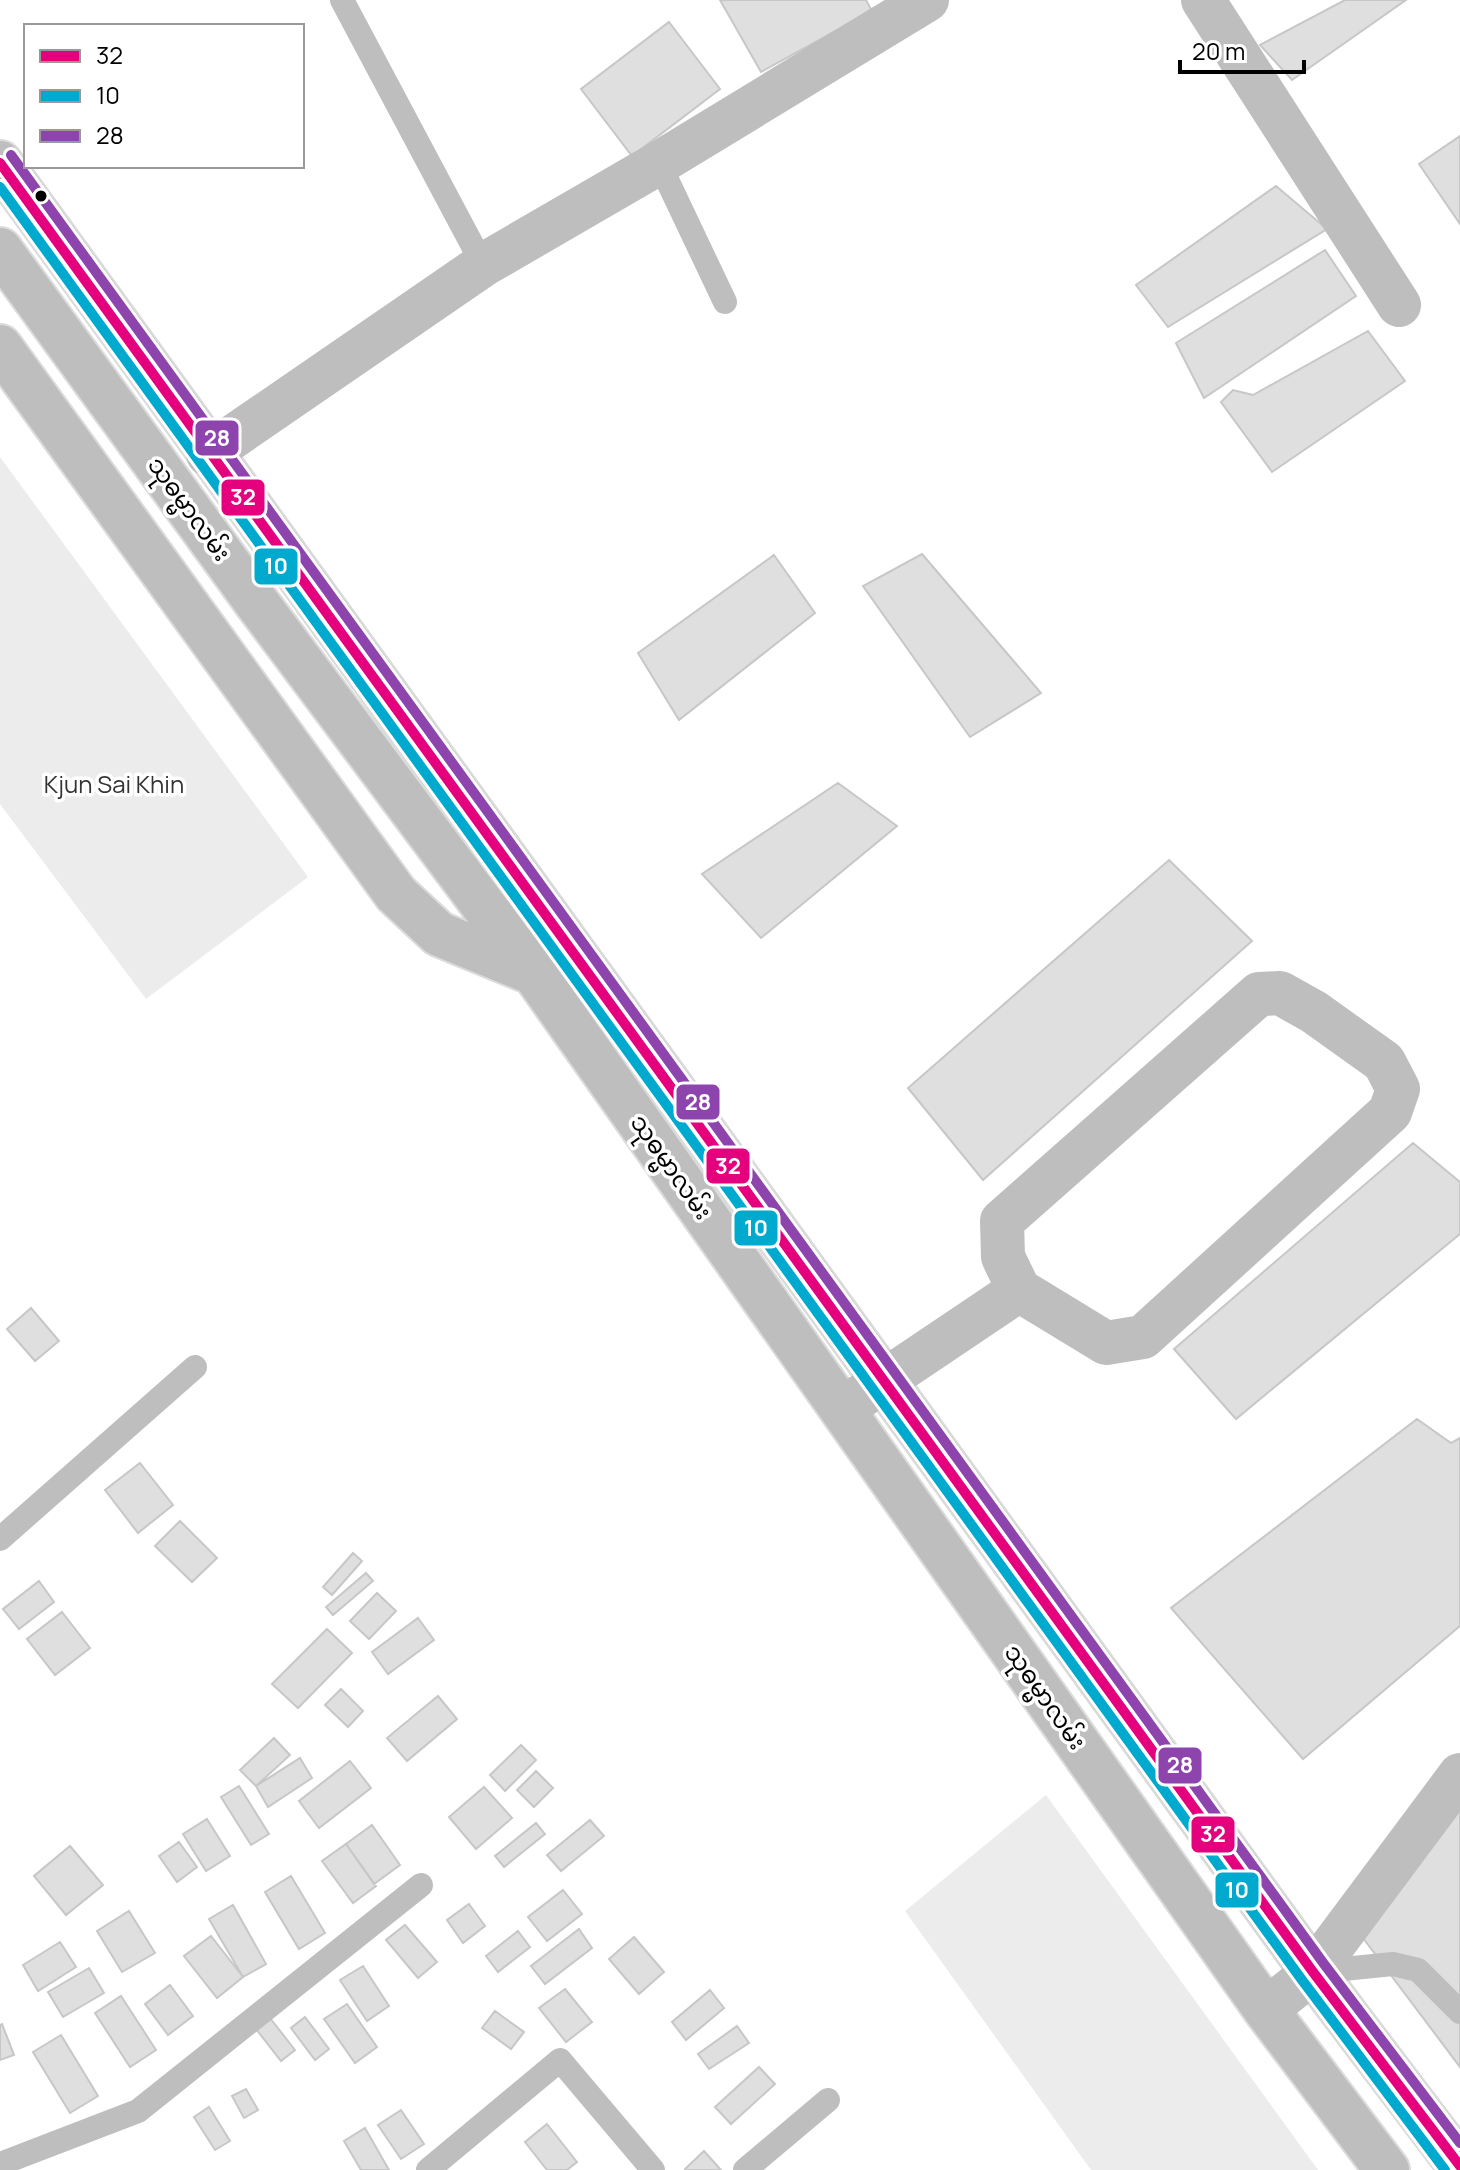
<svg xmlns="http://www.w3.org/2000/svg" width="1460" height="2170" font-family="Manrope,'Noto Sans Myanmar',sans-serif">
<rect width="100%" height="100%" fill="#fff"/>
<!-- green -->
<path fill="#ececec" d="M0,457L308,877L146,999L0,804Z
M1046,1795L1318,2170H1091L905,1911Z"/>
<!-- building -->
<path fill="#dfdfdf" stroke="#c7c7c7" stroke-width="2" d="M720,0H866L872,11L761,72Z
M1345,0H1406L1292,80L1260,45Z
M669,22L720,89L632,156L581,89Z
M1460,136V224L1419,164Z
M1276,186L1327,229L1168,327L1136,285Z
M1325,250L1356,296L1204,398L1176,343Z
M1368,331L1405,381L1272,472L1221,402L1233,390L1253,395Z
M922,554L1041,693L970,737L863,586Z
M774,555L815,613L679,720L638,653Z
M838,783L897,826L761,938L702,874Z
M1169,860L1252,941L983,1180L908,1088Z
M1413,1143L1460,1182V1234L1236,1419L1174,1349Z
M31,1308L59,1341L35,1361L7,1329Z
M1417,1419L1451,1443L1460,1438V1626L1303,1759L1171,1608Z
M140,1463L173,1505L138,1533L105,1490Z
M180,1521L217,1558L192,1582L155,1546Z
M353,1553L362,1561L332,1595L323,1587Z
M366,1573L373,1581L333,1615L326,1607Z
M39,1581L54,1602L19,1629L3,1609Z
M377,1593L396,1611L369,1639L350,1621Z
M62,1612L90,1648L55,1675L27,1639Z
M418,1618L434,1640L388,1674L372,1652Z
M327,1629L352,1653L298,1708L272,1684Z
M341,1689L363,1711L348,1727L325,1705Z
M438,1696L457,1719L407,1761L387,1738Z
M274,1738L290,1755L256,1786L240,1770Z
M521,1745L536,1760L505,1791L490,1775Z
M300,1758L312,1778L268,1807L256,1786Z
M350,1761L371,1788L319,1828L299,1801Z
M536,1771L553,1788L534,1807L517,1790Z
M239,1786L269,1834L251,1845L221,1797Z
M484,1787L512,1818L476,1849L449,1817Z
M1460,1800V2067L1360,1934Z
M207,1819L230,1856L206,1871L183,1834Z
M590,1820L604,1836L561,1871L547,1855Z
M536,1823L545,1834L504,1867L495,1856Z
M372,1825L400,1865L374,1884L346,1844Z
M179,1842L197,1867L177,1882L159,1856Z
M346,1844L376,1886L353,1903L322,1861Z
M70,1846L103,1885L66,1915L34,1876Z
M291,1876L325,1933L299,1949L265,1892Z
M563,1890L582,1914L547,1941L528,1917Z
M469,1904L485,1926L463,1943L447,1920Z
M233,1905L266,1964L243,1977L209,1919Z
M129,1911L155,1953L122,1972L97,1931Z
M405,1925L437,1962L418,1978L386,1940Z
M579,1929L592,1948L545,1984L531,1966Z
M518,1931L530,1947L498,1972L486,1956Z
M211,1936L243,1977L217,1998L184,1956Z
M634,1937L664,1972L639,1994L609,1959Z
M60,1942L76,1967L38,1991L23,1965Z
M363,1966L389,2006L367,2021L340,1980Z
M89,1968L104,1993L63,2017L48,1992Z
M170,1985L193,2016L168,2035L145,2004Z
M565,1989L592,2022L566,2042L539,2008Z
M710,1990L724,2008L686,2040L672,2022Z
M121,1996L156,2050L130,2067L95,2013Z
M347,2004L377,2047L355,2063L324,2019Z
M495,2011L524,2032L511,2049L482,2028Z
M305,2017L329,2049L315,2060L291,2028Z
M270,2018L295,2050L281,2061L256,2029Z
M2,2024L14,2055L0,2060V2025Z
M737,2026L749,2043L709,2069L698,2054Z
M61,2035L98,2096L70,2113L33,2052Z
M759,2067L775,2084L731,2124L715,2107Z
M246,2089L258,2110L244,2118L232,2096Z
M209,2107L230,2141L215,2150L194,2117Z
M401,2110L424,2144L401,2159L378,2125Z
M547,2124L577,2162L567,2170H547L525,2142Z
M365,2128L389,2170H361L344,2141Z
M704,2151L721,2170H686L685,2169Z"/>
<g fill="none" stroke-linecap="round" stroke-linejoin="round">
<!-- primary casing -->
<g stroke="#dbdbdb" stroke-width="48">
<path id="primary" d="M0,163L1313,1972L1460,2166
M0,250L257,603L534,973L1266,2010L1387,2170
M0,347L396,894L439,934L534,973"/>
</g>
<!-- lane -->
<path stroke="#bebebe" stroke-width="24" d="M342,0L483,265
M659,163L725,302
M0,1539L195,1367
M1313,1972L1393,1964L1418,1970L1460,2012
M0,2164L138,2111L421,1885
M428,2170L560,2060L653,2170
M745,2170L828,2100"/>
<!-- street -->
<path stroke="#bebebe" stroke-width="44" d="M1203,0L1399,305
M208,454L483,265L659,163L927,0
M1280,993L1314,1012L1384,1062L1398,1089L1390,1112L1143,1337L1106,1343L1019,1290L1003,1257L1002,1221L1259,994Z
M842,1409L1019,1290
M1266,2010L1313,1972L1460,1775"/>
<!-- primary -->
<use href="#primary" stroke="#bebebe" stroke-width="44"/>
<!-- bus-1 casing -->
<g stroke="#fff" stroke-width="16">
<path id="bus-1" d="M0,163L1313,1972L1460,2166"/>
</g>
<!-- bus-2 casing -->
<g stroke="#fff" stroke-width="16">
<path id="bus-2" d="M0,187L1302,1980L1445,2170"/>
</g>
<!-- bus-3 casing -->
<g stroke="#fff" stroke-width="16">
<path id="bus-3" d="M11,155L1324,1964L1460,2143"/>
</g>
<!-- bus-1 -->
<use href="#bus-1" stroke="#e5007d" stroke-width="10"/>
<!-- bus-2 -->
<use href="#bus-2" stroke="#00a9ce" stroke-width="10"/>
<!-- bus-3 -->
<use href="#bus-3" stroke="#8e44ad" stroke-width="10"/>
</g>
<!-- markers -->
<circle fill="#000" stroke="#fff" stroke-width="3" cx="41" cy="196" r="7"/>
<g text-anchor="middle" stroke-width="7" stroke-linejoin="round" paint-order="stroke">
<!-- street labels -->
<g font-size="24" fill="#000" stroke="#fff">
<text transform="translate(189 509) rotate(54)" y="8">သုဓမ္မာလမ်း</text>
<text transform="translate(671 1167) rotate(55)" y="8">သုဓမ္မာလမ်း</text>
<text transform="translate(1045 1697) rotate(55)" y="8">သုဓမ္မာလမ်း</text>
</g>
<!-- park labels -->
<g font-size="24" fill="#333" stroke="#fff">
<text x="114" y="793">Kjun Sai Khin</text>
</g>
</g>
<g stroke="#fff" stroke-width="3">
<rect x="194" y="419" width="46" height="38" rx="8" fill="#8e44ad"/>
<rect x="220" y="478" width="46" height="39" rx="8" fill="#e5007d"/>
<rect x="253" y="547" width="46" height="39" rx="8" fill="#00a9ce"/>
<rect x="675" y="1083" width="46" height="38" rx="8" fill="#8e44ad"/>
<rect x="705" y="1147" width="46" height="38" rx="8" fill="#e5007d"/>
<rect x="733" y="1209" width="46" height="38" rx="8" fill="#00a9ce"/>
<rect x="1157" y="1746" width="46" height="39" rx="8" fill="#8e44ad"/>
<rect x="1190" y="1815" width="46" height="39" rx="8" fill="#e5007d"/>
<rect x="1214" y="1871" width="46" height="38" rx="8" fill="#00a9ce"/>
</g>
<g font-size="22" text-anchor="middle" font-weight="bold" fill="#fff">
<text x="217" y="446">28</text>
<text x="243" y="505">32</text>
<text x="276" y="574">10</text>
<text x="698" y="1110">28</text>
<text x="728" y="1174">32</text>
<text x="756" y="1236">10</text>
<text x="1180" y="1773">28</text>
<text x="1213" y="1842">32</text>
<text x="1237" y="1898">10</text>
</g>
<!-- legend -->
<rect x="24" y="24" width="280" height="144" fill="#ffffff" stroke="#999999" stroke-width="2"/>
<rect x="40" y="50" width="40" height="12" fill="#e5007d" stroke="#999999" stroke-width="2"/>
<text x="96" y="64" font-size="24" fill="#000000">32</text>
<rect x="40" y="90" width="40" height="12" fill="#00a9ce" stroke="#999999" stroke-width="2"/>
<text x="96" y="104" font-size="24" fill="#000000">10</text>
<rect x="40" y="130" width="40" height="12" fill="#8e44ad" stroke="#999999" stroke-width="2"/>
<text x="96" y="144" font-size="24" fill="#000000">28</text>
<!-- scale -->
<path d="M1180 60v12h124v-12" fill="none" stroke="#000000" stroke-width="4"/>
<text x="1192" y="60" font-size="24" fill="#000000" stroke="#ffffff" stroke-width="6" paint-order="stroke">20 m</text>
</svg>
